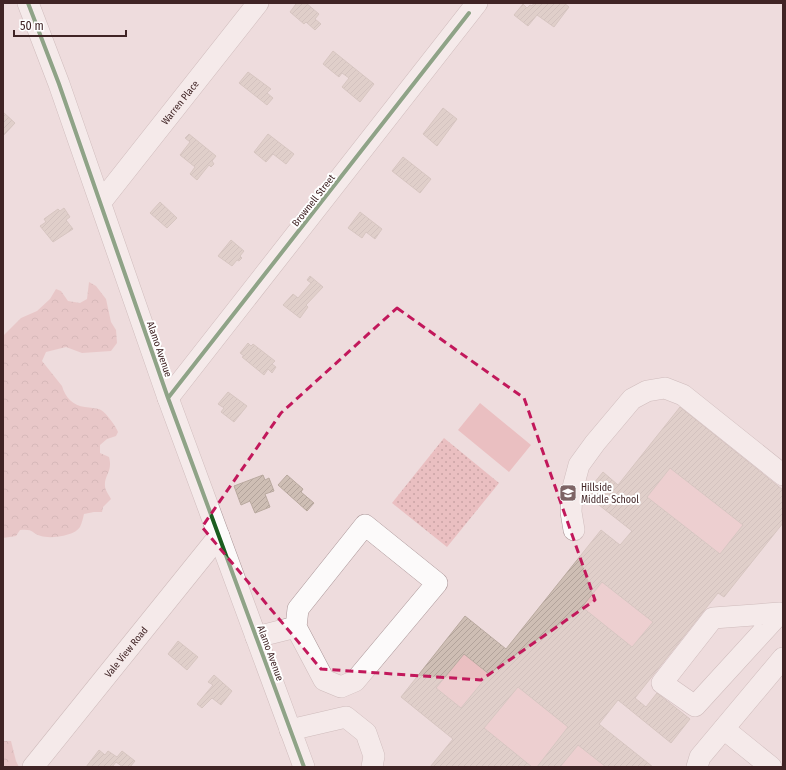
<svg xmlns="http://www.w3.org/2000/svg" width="786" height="770" font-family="'Fira Sans Condensed',sans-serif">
<defs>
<pattern id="forest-crowns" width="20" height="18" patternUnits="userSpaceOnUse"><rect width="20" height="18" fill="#e1adb0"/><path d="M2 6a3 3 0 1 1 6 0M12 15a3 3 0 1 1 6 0" fill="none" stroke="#b88d8f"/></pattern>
<pattern id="park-dots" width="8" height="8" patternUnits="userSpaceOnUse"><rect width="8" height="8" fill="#eabfc1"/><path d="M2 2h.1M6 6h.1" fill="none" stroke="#caa4a6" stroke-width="1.8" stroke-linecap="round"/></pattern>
<pattern id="building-hatch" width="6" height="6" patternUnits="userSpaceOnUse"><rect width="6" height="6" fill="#cebeb4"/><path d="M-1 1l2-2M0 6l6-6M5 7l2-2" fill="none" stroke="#b2a39b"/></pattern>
</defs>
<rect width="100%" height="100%" fill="#eedcdd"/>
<!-- grass -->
<path fill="#eabfc1" d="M480,403L531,445L509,472L458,430Z
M670,468L743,525L720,554L647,497Z
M602,582L653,622L632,647L582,607Z
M464,654L489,674L461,708L436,688Z
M518,687L568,727L537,767H532L484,728Z
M578,745L606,767H560Z"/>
<!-- forest -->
<path fill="url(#forest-crowns)" d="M89,282L96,286L106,299L111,322L116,330L117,343L111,351L82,353L66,347L46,352L42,361L62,386C65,397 73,406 85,407C90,408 97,408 101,410C106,413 116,426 118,432L116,436L107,439L100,445V453L109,457C113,472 104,475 105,486C105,490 109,495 111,499L103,507L102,512H94L84,514C83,518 82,523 80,527C75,536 50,539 41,536C30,533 35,529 20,530L16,536L3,538V336L21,318L37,311L50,299L56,289L61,291L68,301L80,303L87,299Z
M3,741H11L16,761L19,767H3Z"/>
<!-- park -->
<path fill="url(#park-dots)" d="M444,438L499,483L447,547L392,503Z"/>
<!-- building -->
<path fill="url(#building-hatch)" stroke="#b9a99f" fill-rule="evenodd" d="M294,3H306L319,14L315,19L321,24L315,30L306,22L304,24L290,12L296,4Z
M534,3H564L569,7L554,27L537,15L528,26L514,15L523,4L527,8L530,5L532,6Z
M333,51L374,84L360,102L342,87L349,78L342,73L339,77L323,64Z
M248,72L271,89L267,93L273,98L267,105L239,83Z
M443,108L457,119L437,146L423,134Z
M3,112L15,123L3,136Z
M189,134L216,156L212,161L214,164L211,167L209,165L197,180L190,174L195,167L180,155L190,142L185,138Z
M268,134L294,154L286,164L273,154L266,162L254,152Z
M403,157L431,179L420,193L392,171Z
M160,202L177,218L167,228L150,213Z
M64,208L70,217L66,220L73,229L53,242L40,226L46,222L44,219L58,209L60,211Z
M360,212L382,229L375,239L366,232L362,238L348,228Z
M231,240L244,251L240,256L242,258L239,261L237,260L232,266L218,256Z
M310,276L323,287L306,305L308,307L300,318L283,305L293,294L298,298L311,283L307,280Z
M248,343L251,346L253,344L275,361L272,364L276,367L272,373L268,369L264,375L242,357L244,356L240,353Z
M228,392L247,406L234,422L221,412L224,408L218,404Z
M680,407L783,490V523L724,597L718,593L635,698L646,707L657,693L690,719L671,743L618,700L599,724L653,767H606L578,745L560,767H537L568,727L518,687L484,728L532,767H430L453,739L401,697L465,616L506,649L601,530L620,545L632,531L585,494L603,472L618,485ZM670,468L743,525L720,554L647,497ZM602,582L653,622L632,647L582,607ZM464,654L489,674L461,708L436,688Z
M263,475L265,480L269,478L274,491L265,494L270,507L255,513L250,501L241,505L234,486Z
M287,475L303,489L301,492L314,503L307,511L278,485Z
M178,641L198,657L187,670L168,654Z
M214,675L232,691L221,705L212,698L202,708L197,704L213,685L208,682Z
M99,750L105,755L108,751L117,757L122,751L135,761L130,767H123L116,762L112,767H86Z"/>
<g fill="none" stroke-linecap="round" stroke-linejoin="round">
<!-- minor casing -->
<g stroke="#a99496" stroke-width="22">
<g id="minor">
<path d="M28,3L59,84L168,398L304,767"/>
<path id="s1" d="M101,202L258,3"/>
<path d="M168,398L477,3"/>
<path d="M574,530L571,512L572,491L579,465L595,443L632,399L647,391L665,388L683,395L783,475"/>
<path d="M780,613L695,706L662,683L713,618Z"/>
<path d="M256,637L296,627L298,609L365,525L437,583L355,681L341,687L324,680L296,627"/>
<path d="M724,729L771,767"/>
<path d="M290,730L346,717L366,733L374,756L372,767"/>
<path id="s2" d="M33,767L219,536"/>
<path d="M697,767L700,757L783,658"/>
</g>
</g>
<!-- minor -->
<use href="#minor" stroke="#fcfafa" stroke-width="21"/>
<!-- cycleway casing -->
<g stroke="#fff" stroke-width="6">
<path id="cycleway" d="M28,3L59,84L168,398L304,767
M168,398L469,13"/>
</g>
<!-- cycleway -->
<use href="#cycleway" stroke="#1b5e20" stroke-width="4"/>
</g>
<!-- marked area -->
<path d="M0 0H786V770H0ZM397,308L524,398L595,600L481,680L321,669L202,527L281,413Z" fill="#eedcdd" fill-opacity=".55" fill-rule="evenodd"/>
<path fill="none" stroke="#c2185b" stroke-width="3" stroke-dasharray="8 5" stroke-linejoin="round" d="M397,308L524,398L595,600L481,680L321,669L202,527L281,413Z"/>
<!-- icons -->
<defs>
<g id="school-square" transform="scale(0.9)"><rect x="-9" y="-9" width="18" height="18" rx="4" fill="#7d6465" stroke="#fff"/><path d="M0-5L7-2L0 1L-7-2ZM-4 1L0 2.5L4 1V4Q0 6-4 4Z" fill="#fff"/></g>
</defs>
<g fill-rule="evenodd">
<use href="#school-square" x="568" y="493"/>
</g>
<g text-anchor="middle" stroke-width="4" stroke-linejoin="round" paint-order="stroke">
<!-- street labels -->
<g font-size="10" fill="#402425" stroke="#fff">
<text dy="4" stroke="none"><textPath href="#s1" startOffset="127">Warren Place</textPath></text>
<text transform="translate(313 200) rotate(-52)" y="4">Brownell Street</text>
<text transform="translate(160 349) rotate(71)" y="4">Alamo Avenue</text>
<text dy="4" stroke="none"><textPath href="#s2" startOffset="148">Vale View Road</textPath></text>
<text transform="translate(271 653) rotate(70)" y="4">Alamo Avenue</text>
</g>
<!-- poi labels -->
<g font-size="10" fill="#402425" stroke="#fff" text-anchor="start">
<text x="581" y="491">Hillside<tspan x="581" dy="12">Middle School</tspan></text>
</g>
</g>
<!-- border -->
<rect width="786" height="770" fill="none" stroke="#402425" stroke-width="8"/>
<!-- scale -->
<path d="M14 30v6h112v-6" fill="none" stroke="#402425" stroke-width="2"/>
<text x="20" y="30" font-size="12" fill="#402425" stroke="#ffffff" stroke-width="3" paint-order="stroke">50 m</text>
</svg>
